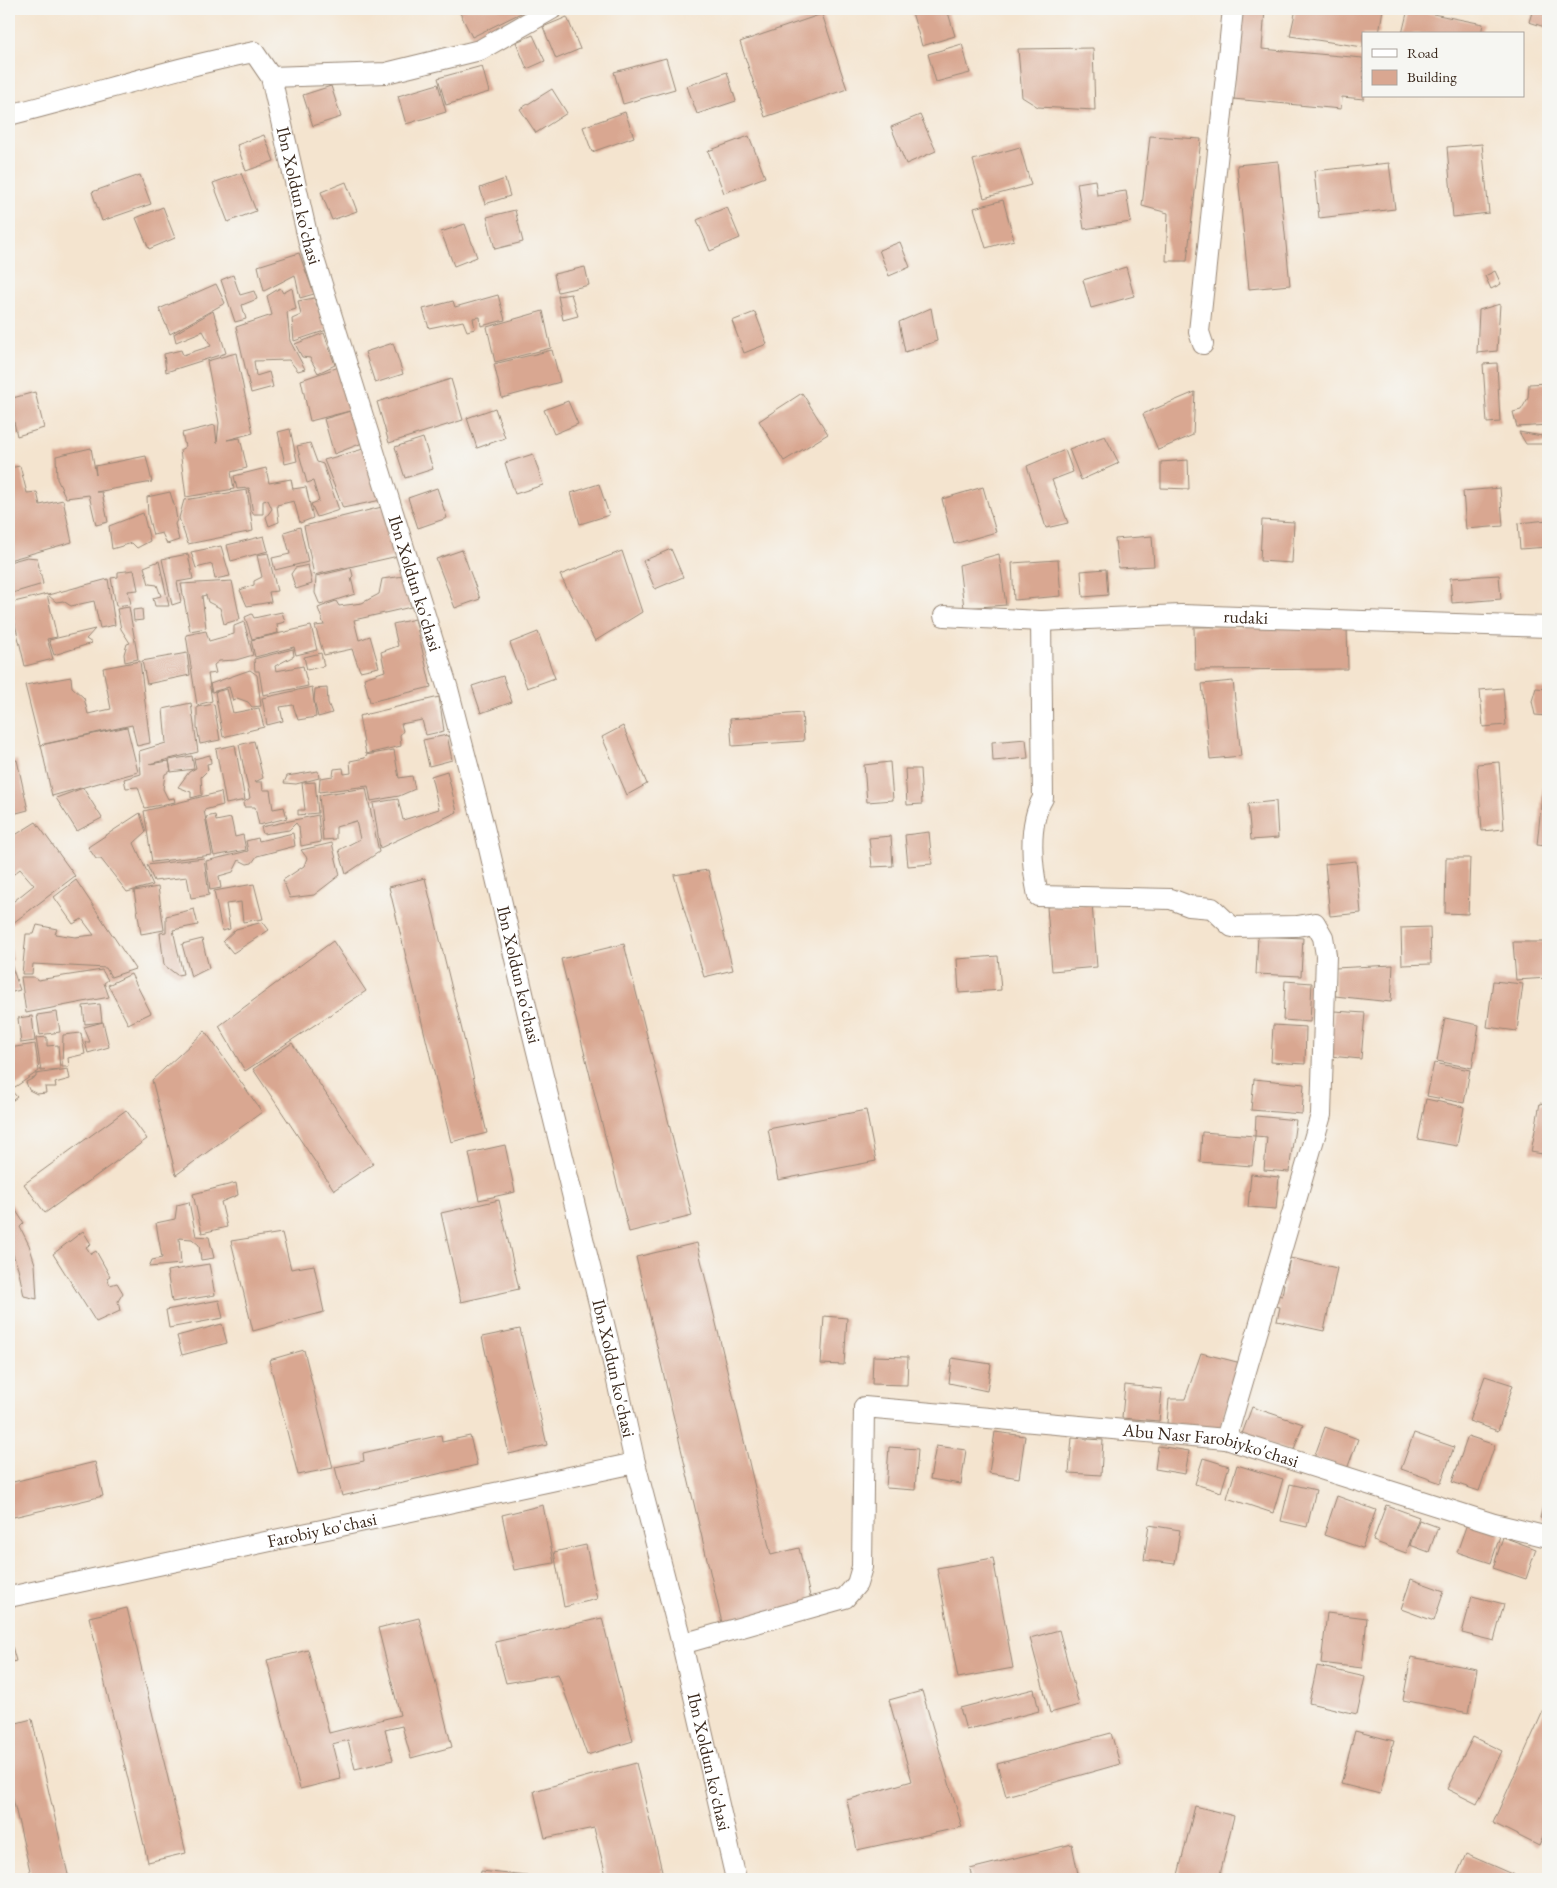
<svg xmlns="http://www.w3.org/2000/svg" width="1557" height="1888" font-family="'EB Garamond',serif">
<rect width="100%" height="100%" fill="#f6f6f2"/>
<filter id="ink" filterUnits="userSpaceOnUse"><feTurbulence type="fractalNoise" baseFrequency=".02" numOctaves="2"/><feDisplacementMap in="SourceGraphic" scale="10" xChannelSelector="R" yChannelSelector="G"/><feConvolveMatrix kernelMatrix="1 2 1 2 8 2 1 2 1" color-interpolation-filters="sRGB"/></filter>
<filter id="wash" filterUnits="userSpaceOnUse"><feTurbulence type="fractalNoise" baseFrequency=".0096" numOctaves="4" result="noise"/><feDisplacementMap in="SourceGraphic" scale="20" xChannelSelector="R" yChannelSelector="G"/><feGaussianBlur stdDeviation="1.12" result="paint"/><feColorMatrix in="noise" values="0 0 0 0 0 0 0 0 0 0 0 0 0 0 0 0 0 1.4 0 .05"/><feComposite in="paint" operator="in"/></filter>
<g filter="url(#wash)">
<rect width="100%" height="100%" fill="#f4e4cf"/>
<g id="blocks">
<!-- building -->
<path fill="#d9a791" d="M458,9H529L472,37Z
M911,9H947L955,36L922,46Z
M1241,9H1265L1262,49L1363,58L1364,99L1342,97L1341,109L1233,99Z
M1296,9H1383L1379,34H1363V47L1290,36Z
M1408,9L1483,24L1481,34H1402Z
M1533,9H1548V28L1529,22Z
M822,14L847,89L765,117L740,42Z
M567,17L580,49L556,59L543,27Z
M533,35L545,61L527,69L516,42Z
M962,44L970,73L936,82L928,54Z
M1093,48L1095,110L1038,107L1022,97L1018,49Z
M666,58L675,89L623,104L614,72Z
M482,66L489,92L446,105L438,78Z
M727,72L736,101L697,114L687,86Z
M438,84L446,112L406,124L398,96Z
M331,86L341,117L313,126L303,95Z
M552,89L567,113L536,133L520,109Z
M625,112L634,137L592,152L583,127Z
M920,115L936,151L906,164L891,127Z
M264,135L274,161L246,171L237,145Z
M749,136L765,177L724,193L708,151Z
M1150,136L1201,139L1187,261H1166L1168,213L1142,206Z
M1482,144L1489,213L1453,217L1447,147Z
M1020,147L1031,185L984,198L973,160Z
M1278,161L1290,285L1249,289L1237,165Z
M1389,163L1395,209L1319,218L1314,171Z
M241,173L256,211L228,222L213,183Z
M140,175L151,204L102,221L92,192Z
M505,179L510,196L485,204L480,188Z
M1095,180L1097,195L1126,191L1131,222L1084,229L1077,183Z
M346,182L357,211L332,220L321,192Z
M1003,200L1014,240L986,248L974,208Z
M163,207L175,238L149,249L136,218Z
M727,207L740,238L710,251L697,220Z
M515,210L523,242L495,249L487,217Z
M465,224L477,257L454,266L441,232Z
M900,242L910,267L889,276L879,250Z
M299,253L314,294L300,298L295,275L264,291L258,266Z
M585,267L589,285L558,292L554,274Z
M1126,267L1134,296L1091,308L1083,280Z
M1495,271L1501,284L1491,289L1485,276Z
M233,275L240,295L254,291L257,299L242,305L246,319L235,322L221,280Z
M216,284L225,303L170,334L159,309Z
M280,288L283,293L292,288L296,309L287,312L290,341L305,369L298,371L289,360L254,361L256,376L269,372L273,387L251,393L236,327L272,315L267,296Z
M571,294L578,316L563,320L558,296Z
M498,295L505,320L481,326L480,317L473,318L475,329L467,331L463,321L429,328L423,309L453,301L455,307Z
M314,298L327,330L294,341L292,319L301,315L298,301Z
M1500,304L1497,351L1477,353L1479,310Z
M931,308L937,341L905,352L899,322Z
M213,311L226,353L166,372L164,354L181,350L183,355L211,346L203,331L176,342L174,334Z
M543,311L551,348L495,362L487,327Z
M755,312L767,344L744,353L732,321Z
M324,333L335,365L318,373L310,358L302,357L295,344Z
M393,343L403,374L375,383L365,352Z
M552,350L560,382L502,398L494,364Z
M236,353L253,433L227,440L240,438L247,468L231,472L234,489L186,497L180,450L185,447L182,433L215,425L217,443L219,423L207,361Z
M1497,363L1500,422L1487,423L1483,364Z
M339,367L365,442L334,454L324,419L350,411L310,421L301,380Z
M451,379L463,420L389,443L377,402Z
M1548,383V425L1517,427L1513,412L1521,410L1528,398L1529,384Z
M35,392L44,428L17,436L9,399Z
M1195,392L1193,435L1158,450L1143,414Z
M802,393L828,434L784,461L759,421Z
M568,401L578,424L554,434L544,410Z
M495,408L505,438L477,448L467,418Z
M290,429L297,461L285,464L278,432Z
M1519,432L1548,437V444H1526Z
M1105,436L1119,463L1081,480L1069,449Z
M423,438L433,469L405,478L395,447Z
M310,443L317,462L323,464L339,510L317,517L311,504L319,501L313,481L307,483L297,446Z
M91,448L96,475L95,466L146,456L152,482L96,492H102L108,522L96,525L89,495L66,498L57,479L56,456Z
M367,448L381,500L343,508L324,460Z
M1065,450L1073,472L1052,480L1068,523L1046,528L1027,466Z
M533,454L543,485L515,494L505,463Z
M1188,460L1189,489L1161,488V462Z
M20,466L27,493L37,492L40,505L63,500L72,542L9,560V468Z
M266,468L269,483L291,479L293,489L306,487L313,518L300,523L294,501L277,505L279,522L269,526L266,517L272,509L268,500L263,501V514H253L249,488L237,489L234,476Z
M599,484L609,515L580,524L571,493Z
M983,487L996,532L954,544L942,499Z
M437,488L447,518L418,528L408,498Z
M1500,488L1503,526L1466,529L1463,491Z
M247,490L253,531L188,544L179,518L184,500Z
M170,492L175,508L177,520L175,524L179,540L167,544L162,533L153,535L148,516L147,497Z
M386,506L398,556L314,575L304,526Z
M143,513L150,541L137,548L132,543L112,549L109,526Z
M1262,520L1294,522L1292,563L1260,561Z
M1548,520V547L1520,549L1518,523Z
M300,527L308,562L275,570L272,558L290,554L284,532Z
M264,536L268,551L231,561L227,545Z
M1152,536L1154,566L1118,568L1115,539Z
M221,546L230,576L215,579L212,564L196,568L191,552Z
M671,549L683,577L655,589L643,561Z
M462,550L480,599L455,608L436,559Z
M622,551L642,612L595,641L560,575Z
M268,553L277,591L269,592L271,602L247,606L240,590L254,585V581L262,577L257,555Z
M188,554L193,579L177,582L181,602L172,605L162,559Z
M999,554L1006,605L964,608L959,565Z
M27,557L37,558L43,584L9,594V562Z
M1058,560L1061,596L1014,600L1012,563Z
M159,561L169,606H155L153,598L161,596L157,585L149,584L144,567Z
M308,565L312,584L296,589L291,574L295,568Z
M351,568L353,576L351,578L355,594L320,605L315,593L316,576Z
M1106,569L1108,595L1083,597L1081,571Z
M134,570L138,590L128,591L131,604L116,606L111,578L118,577V572Z
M1499,575L1501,599L1452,603L1450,578Z
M404,576L411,607L354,620L359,640L370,636L379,667L360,671L352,649L324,655L315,626L324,625L318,608L336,601L339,606L362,603L379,594L382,579Z
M108,579L115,625L100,628L94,601L71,606L63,601L56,602L48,595Z
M232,581L240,619L224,624L220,608L208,602L206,595L202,596L206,628L190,631L181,584Z
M47,594L57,637L47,639L53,659L25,666L10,603Z
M129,607L138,659L125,662L124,654L127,644L130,643L121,629L117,609Z
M142,609L143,620L134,621L133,610Z
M282,612L285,622L277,624L278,633L252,639L245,617L252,614L254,618Z
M415,619L431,687L370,702L364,678L385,671L381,652L398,646L393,624Z
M244,622L253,655L236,660L219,661L214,665L216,673L208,674L212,701L197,705L186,635L206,631L209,641L234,634V626Z
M311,626L317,650L296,655L294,647L255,657L251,640Z
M1347,626L1348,669L1195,670L1194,627Z
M95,629L86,639L92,643L54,655L49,640Z
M538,632L555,678L527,688L510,643Z
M293,649L294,656L275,666L276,671L303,666L308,686L263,695L259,671H255L254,659Z
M187,653L190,675L147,684L142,661Z
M321,653L324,666L307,670L304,657Z
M140,661L150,743L137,746L132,725L40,745L25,685L71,677L72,687L84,698L88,714L111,709L103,668Z
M250,670L257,675L261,706L252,707L248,702L237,698L233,701L229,687L212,692L210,684Z
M503,676L512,702L481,713L472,686Z
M1233,681L1241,756L1210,759L1202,684Z
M312,687L316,717L298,720L293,705L280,707L283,721L267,725L262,698Z
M327,688L328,703L332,713L318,717L314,700L315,689Z
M1503,688L1506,725L1483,727L1480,690Z
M1536,688L1548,689V716L1535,715L1532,701Z
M227,689L233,713L259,708L264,727L223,737L215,692Z
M439,697L444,731L426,735L422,720L401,724L403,731L400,735L401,746L366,754L359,716Z
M191,703L198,752L149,764L169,761L171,771L165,774L163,789L168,799L174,798L175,802L145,808L138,787L126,788L124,779L141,774L139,751L166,743L163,709Z
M214,704L220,740L200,744L197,727V707Z
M802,713L804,741L732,746L730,719Z
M9,714L12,725L9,726Z
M623,726L647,784L627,795L602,737Z
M127,727L138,772L52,796L41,745Z
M447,735L452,760L429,766L423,740Z
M1026,739L1028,758L993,761L992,742Z
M254,741L263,778L255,782H262L263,790H270L273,809L284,807L287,818L259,825L255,807H244L243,803L250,798L239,745Z
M235,745L245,800L226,804L216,749Z
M394,750L399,778L412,776L415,789L399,796L371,801L368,786L319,792L320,778L333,776L334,769L343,768L344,774L351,773L350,761L365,758L366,755Z
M210,755L211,763L207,764L208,770L201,777L202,795L191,798V792L178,787L189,772L196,768L194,759Z
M192,756L194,769L171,772L169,760Z
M17,760L28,810L9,815V762Z
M890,762L893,800L867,802L864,765Z
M1499,762L1504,829L1482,831L1477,764Z
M905,769H920L922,804L907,805Z
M318,771L319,778L296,784L284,783L287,776Z
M447,771L457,812L380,848L373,803L398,799L403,820L439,809L431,776Z
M315,782L318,813L298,815V810H305L302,783Z
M1543,787L1548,788V846L1537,845Z
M83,788L102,818L77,831L56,798Z
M366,788L379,852L346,874L339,850L360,839L356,821L336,827V839L323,840L319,795Z
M221,792L223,805L204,810L212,855L152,862L144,811Z
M1276,801L1278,838L1251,840L1248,804Z
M140,813L146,832L134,843L153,885L127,892L101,859H96L88,847Z
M215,815L216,821L231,818L235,837L243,835L246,850L214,856L206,817Z
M318,815L321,842L301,846L299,827L296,823L289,830L263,834L261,827Z
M36,822L75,876L9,926V905L34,885L20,869L9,878V839Z
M929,832L932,864L908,866L905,835Z
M293,833L295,846L257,856L252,863L247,864L239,860L233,872L219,876L221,888L210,890L206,861L248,851L246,841L258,838L259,841Z
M891,836L893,866L872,867L869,838Z
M332,843L340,875L314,895L290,898L283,880L304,866L307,858L301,850Z
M204,858L209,895L191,898L187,877L154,881L147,865Z
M1446,858H1470L1468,914L1445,913Z
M1356,861L1361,913L1330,916L1325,864Z
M708,870L733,970L704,977L674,875Z
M425,878L487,1133L451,1142L389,887Z
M76,880L135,969L111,977L106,968L33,964L32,974H22L26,934H34L37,925L57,929L55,934L75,937L94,935L82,919L73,924L54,897Z
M254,884L263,919L243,922L241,902L226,904L230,929L222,931L214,891Z
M158,887L164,930L141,934L134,891Z
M1092,904L1097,967L1052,971L1047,907Z
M194,909L198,925L173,930L183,974L177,975L164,965L160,933L166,932V916Z
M263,922L269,930L233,953L223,941L236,929Z
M1430,927L1431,964L1402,965L1401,928Z
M1258,936L1303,938L1301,976L1256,974Z
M202,939L209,968L191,977L182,944Z
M333,941L366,991L245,1071L219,1026Z
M1513,942H1548V978L1516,980Z
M624,944L692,1216L629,1232L561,959Z
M11,949L13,960L10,961L20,990L9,993V950Z
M998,956L1001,990L959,993L957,959Z
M1393,965L1391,1002L1335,996V968Z
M102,970L108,980L104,983L109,997L26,1013L21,977H33L38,980Z
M131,974L151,1013L128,1024L108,985Z
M1285,981L1312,983L1310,1022L1283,1020Z
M1493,981L1523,984L1517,1031L1487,1027Z
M100,1004L102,1022L85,1024L83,1006Z
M1334,1011L1365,1013L1361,1059L1330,1056Z
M57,1012L60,1032L40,1035L37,1015Z
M32,1016L35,1041L21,1043L18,1018Z
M1445,1018L1479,1025L1472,1068L1437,1061Z
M103,1022L109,1047L88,1053L85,1042H90L84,1027Z
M1273,1025L1306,1027L1305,1064L1271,1062Z
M205,1031L262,1112L176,1175L152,1080Z
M81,1033L85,1054L68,1058L69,1067H62L63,1035Z
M47,1037V1046L58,1045L60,1069L41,1071L36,1038Z
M292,1043L373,1164L334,1190L253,1069Z
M35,1044L39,1071L15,1087L9,1081V1048Z
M1434,1063L1470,1070L1464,1103L1427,1096Z
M68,1069L70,1079L55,1083L56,1087H45L46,1093L37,1094L29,1090L26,1082L36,1077V1074Z
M1254,1079L1304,1084L1302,1114L1251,1110Z
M9,1088L17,1097L9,1103Z
M1426,1099L1464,1107L1457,1146L1418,1139Z
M1540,1103L1548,1105V1155L1531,1152Z
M126,1110L147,1139L45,1213L24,1184Z
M866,1110L876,1161L778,1180L768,1129Z
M1256,1116L1296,1120L1289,1172L1264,1170L1267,1137L1255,1136Z
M1202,1132L1255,1136L1252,1166L1200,1162Z
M505,1145L515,1192L479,1200L469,1153Z
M1251,1174L1279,1177L1276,1209L1248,1207Z
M236,1183L238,1195L221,1202L227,1227L202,1233L193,1194Z
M9,1200L24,1223L20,1227L29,1245L35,1264L37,1299L24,1296L18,1268L9,1244Z
M499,1200L519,1289L461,1302L441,1213Z
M189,1202L196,1236L209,1237L214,1258L201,1260L199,1245L192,1239L179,1238L181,1264L149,1267L152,1260L162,1258L156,1223L175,1219L177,1205Z
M83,1231L91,1244L86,1247L91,1254L96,1251L110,1276L107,1278L110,1285L117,1283L123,1293L118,1301L120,1311L96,1322L53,1254Z
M282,1233L291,1269L314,1265L324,1312L253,1331L231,1241Z
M697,1243L771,1555L799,1548L812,1605L723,1627L636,1257Z
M1290,1258L1337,1268L1324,1331L1277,1321L1280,1307L1274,1306L1277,1295L1282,1296L1284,1284L1279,1283L1282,1272L1287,1273Z
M209,1264L215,1295L172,1302L167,1271Z
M219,1300L223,1318L169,1328L166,1310Z
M824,1316L847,1318L844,1365L821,1364Z
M222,1324L227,1343L182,1355L177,1336Z
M520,1329L547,1445L509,1454L482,1337Z
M304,1350L333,1468L298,1475L269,1360Z
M1201,1353L1241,1363L1219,1431L1167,1423L1169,1399H1185Z
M873,1356L908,1357L907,1385L872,1384Z
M952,1358L991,1364L987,1391L949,1383Z
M1485,1376L1513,1385L1498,1431L1469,1421Z
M1125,1385L1162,1389L1159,1421L1122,1418Z
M1252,1407L1303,1424L1293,1452L1242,1434Z
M1325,1427L1358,1439L1347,1469L1314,1458Z
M995,1432L1025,1436L1019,1478L989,1473Z
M1414,1433L1454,1447L1441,1483L1401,1469Z
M441,1435L442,1442L470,1436L477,1465L342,1496L335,1467L364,1461L363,1453Z
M1468,1436L1495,1445L1479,1491L1452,1482Z
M1072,1438L1103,1440L1101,1475L1069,1473Z
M936,1446L966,1450L961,1484L930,1479Z
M1158,1446L1189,1451L1185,1474L1155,1469Z
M889,1447L918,1449L915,1490L886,1488Z
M1203,1458L1229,1466L1221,1492L1195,1484Z
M95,1462L103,1496L9,1518V1483Z
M1237,1465L1283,1479L1273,1513L1227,1498Z
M1290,1484L1316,1490L1307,1527L1281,1521Z
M1546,1494L1548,1495V1520L1540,1518Z
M1337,1496L1376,1510L1362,1548L1324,1535Z
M543,1505L554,1563L514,1570L502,1515Z
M1386,1505L1419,1517L1406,1553L1373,1541Z
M1419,1520L1438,1527L1429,1552L1410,1545Z
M1468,1521L1501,1533L1491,1563L1457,1552Z
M1149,1525L1180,1530L1175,1564L1144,1560Z
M1503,1537L1536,1549L1526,1579L1493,1568Z
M586,1545L597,1599L564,1607L554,1552Z
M993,1558L1013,1668L958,1678L937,1568Z
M1411,1579L1444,1591L1434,1621L1401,1609Z
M1472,1596L1504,1604L1494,1641L1462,1633Z
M127,1608L186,1853L148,1862L89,1617Z
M1327,1613L1367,1618L1362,1668L1321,1663Z
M419,1618L452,1747L411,1758L402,1726L385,1730L393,1760L355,1769L348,1740L332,1744L341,1779L300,1789L267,1660L308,1650L329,1733L400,1715L378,1628Z
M602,1618L633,1741L587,1755L558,1674L506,1683L495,1642Z
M1059,1630L1079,1705L1050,1713L1030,1638Z
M9,1635L16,1661L9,1663Z
M1411,1657L1477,1669L1469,1713L1403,1700Z
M1317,1666L1365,1677L1357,1714L1309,1703Z
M1034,1689L1039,1711L966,1730L960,1708Z
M922,1691L962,1827L857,1850L847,1800L912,1781L889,1700Z
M1548,1700V1826L1539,1846L1493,1823Z
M32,1719L69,1879H32L9,1782V1725Z
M1355,1731L1394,1741L1380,1794L1341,1784Z
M1111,1733L1120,1764L1006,1796L997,1764Z
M1473,1737L1502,1751L1477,1804L1447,1789Z
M636,1763L664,1879H607L594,1828L545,1838L534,1791Z
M1195,1806L1234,1816L1219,1879H1195L1178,1875Z
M1072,1844L1079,1879H972L970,1869Z
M1466,1854L1523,1879H1455Z
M481,1871L527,1876V1879H480Z"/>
</g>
</g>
<g filter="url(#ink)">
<use href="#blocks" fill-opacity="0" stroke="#988776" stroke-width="1"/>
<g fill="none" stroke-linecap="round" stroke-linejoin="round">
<!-- minor casing -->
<g stroke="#988776" stroke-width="22">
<g id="minor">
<path d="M271,77L386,73L480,50L552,9"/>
<path id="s1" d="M9,115C91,95 171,68 254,52L271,77L309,243L448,689L484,827L530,1023L608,1340L635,1463L682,1644L736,1879"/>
<path d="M1203,344L1199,332L1233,9"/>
<path id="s2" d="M944,616L1041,621L1181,615L1548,627"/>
<path d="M1041,621L1043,798C1027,825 1032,866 1038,896L1171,899L1189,906L1212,908L1232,927L1297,926L1315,923L1323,937L1326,955L1321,1115L1226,1439"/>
<path id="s3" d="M9,1597L635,1463"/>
<path id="s4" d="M682,1644L845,1598L857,1584L862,1567L864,1407L1226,1439L1494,1524L1548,1537"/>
</g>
</g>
<!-- minor -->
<use href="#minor" stroke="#fff" stroke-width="20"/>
</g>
</g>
<g text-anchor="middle" stroke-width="4" stroke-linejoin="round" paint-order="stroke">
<!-- street labels -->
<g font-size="18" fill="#3b2a1e" stroke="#f6f6f2">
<text dy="6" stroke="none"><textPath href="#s1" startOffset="405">Ibn Xoldun ko'chasi</textPath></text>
<text dy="6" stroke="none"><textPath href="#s1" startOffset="810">Ibn Xoldun ko'chasi</textPath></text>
<text dy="6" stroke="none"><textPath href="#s2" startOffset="302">rudaki</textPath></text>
<text dy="6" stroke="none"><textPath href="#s1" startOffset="1215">Ibn Xoldun ko'chasi</textPath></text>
<text dy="6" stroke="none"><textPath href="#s1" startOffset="1620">Ibn Xoldun ko'chasi</textPath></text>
<text dy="6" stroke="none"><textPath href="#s4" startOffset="715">Abu Nasr Farobiyko'chasi</textPath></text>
<text dy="6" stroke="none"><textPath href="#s3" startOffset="320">Farobiy ko'chasi</textPath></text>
<text dy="6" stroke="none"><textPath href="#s1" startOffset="2025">Ibn Xoldun ko'chasi</textPath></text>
</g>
</g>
<!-- margin -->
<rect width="1557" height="1888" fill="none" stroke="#f6f6f2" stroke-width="30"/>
<!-- legend -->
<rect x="1362" y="32" width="162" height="65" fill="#f6f6f2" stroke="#aba49d"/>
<rect x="1372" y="49" width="25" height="8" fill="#ffffff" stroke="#aba49d"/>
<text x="1407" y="58" font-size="15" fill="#3b2a1e">Road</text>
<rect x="1372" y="70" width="25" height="15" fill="#d9a791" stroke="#aba49d"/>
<text x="1407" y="82" font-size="15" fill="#3b2a1e">Building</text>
</svg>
